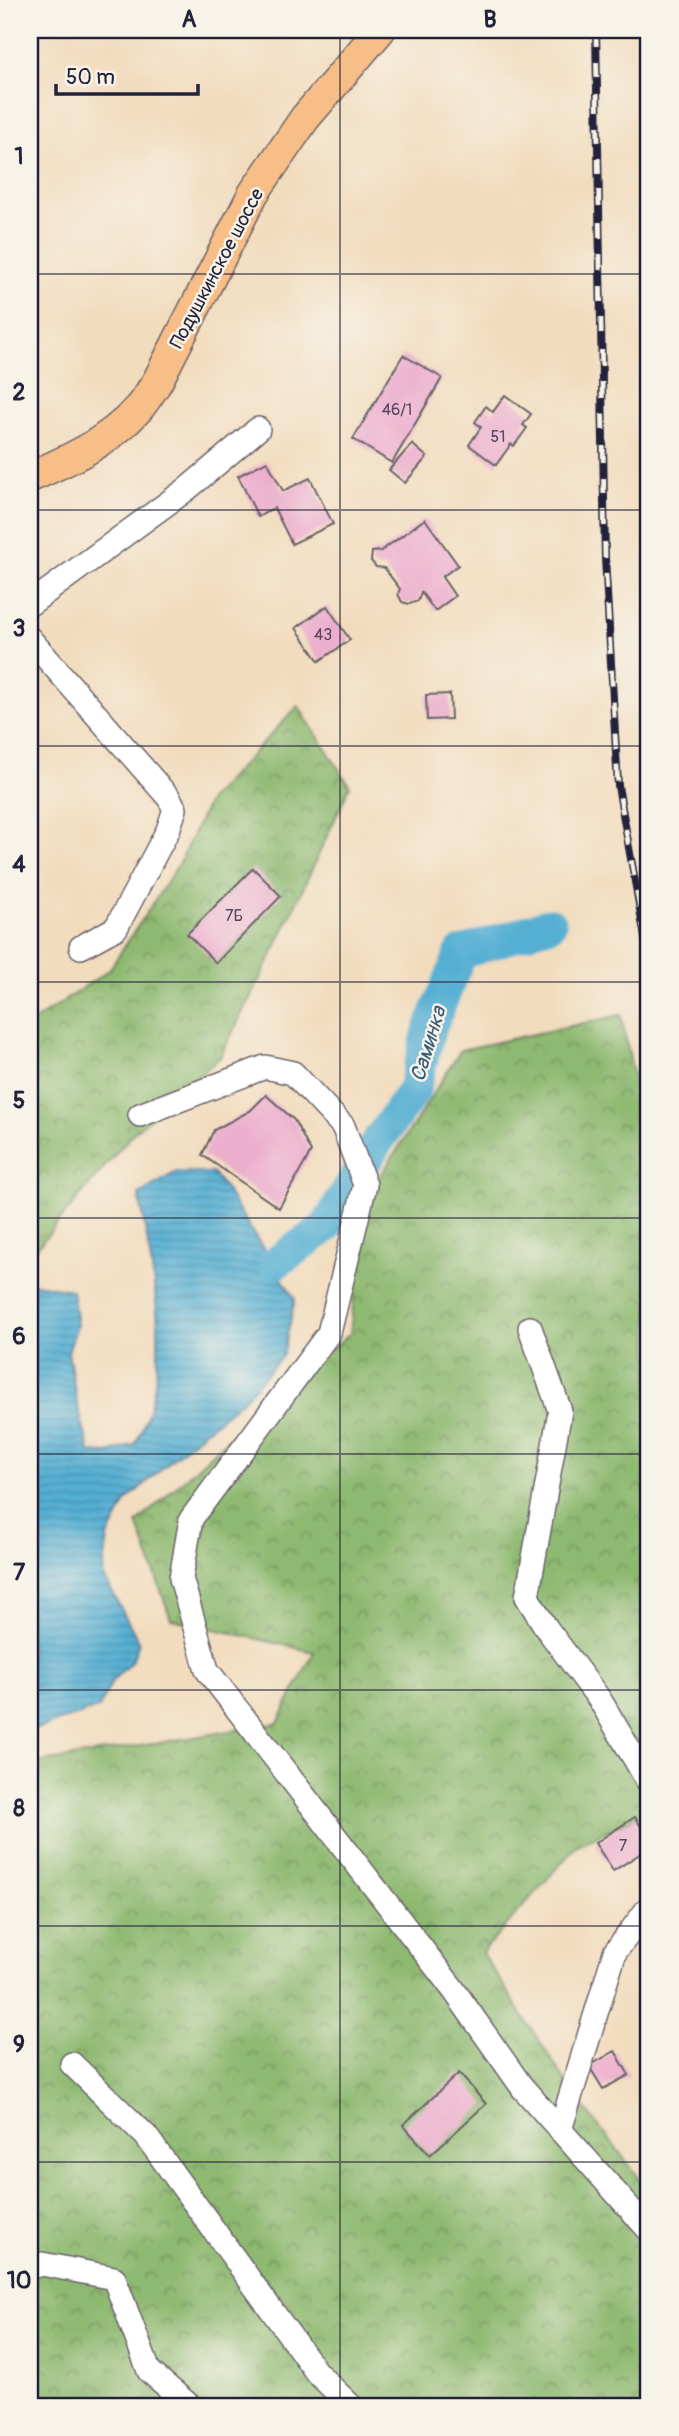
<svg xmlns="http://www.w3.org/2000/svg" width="679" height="2436" font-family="Pangolin,sans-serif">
<defs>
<pattern id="forest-crowns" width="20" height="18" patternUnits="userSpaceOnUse" patternTransform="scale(1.75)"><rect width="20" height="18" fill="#8eb971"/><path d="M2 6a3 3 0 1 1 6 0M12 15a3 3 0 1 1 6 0" fill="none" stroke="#74965e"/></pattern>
<pattern id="water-rules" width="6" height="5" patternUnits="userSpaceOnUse" patternTransform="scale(1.75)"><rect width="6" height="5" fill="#55afd3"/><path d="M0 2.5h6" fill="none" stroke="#468eac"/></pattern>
</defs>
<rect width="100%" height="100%" fill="#f7f3e8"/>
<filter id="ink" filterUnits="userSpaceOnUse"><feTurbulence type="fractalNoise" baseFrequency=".0143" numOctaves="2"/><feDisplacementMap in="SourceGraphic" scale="14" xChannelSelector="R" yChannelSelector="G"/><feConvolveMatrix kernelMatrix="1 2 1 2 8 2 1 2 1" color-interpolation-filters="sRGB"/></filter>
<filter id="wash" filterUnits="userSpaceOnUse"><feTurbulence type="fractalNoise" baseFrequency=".00686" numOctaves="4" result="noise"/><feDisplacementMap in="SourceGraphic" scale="28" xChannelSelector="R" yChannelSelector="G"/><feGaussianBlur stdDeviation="1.57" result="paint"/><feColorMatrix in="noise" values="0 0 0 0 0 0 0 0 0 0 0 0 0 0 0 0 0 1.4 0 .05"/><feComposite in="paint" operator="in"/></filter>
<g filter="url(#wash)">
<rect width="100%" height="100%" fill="#f2dcbe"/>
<!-- forest -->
<path fill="url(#forest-crowns)" stroke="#586e56" stroke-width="2" d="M298,706L350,786L276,947L220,1057L132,1134L30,1256V1024L109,970L180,862L209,800Z
M621,1015L649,1153V1810L577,1845L482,1953L575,2096L649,2190V2406H30V1764L278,1723L314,1652L171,1619L137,1523L304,1368L350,1334L364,1202L461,1050Z"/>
<!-- water -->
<path fill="url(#water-rules)" stroke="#3c6887" stroke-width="2" d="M176,1172L212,1173L224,1187L295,1299L283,1355L244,1399L190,1443L127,1500L108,1537L103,1575L139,1642L132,1661L112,1681L99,1708L30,1731V1287L32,1283L72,1290L77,1326L68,1352L77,1403L90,1452L108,1453L135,1444C176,1368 153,1275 139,1194Z"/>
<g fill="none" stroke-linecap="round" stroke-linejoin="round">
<!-- river -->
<path stroke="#55afd3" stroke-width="33" d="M274,1264L326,1227L375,1145L414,1090L429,1031L461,953L550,924"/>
</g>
<g id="blocks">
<!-- building -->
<path fill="#ecaecd" d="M403,355L442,378L392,463L353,439Z
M505,395L531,414L523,425L527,428L514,446L511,444L496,465L469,445L481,427L475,422L486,406L493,412Z
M412,444L427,457L405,483L389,470Z
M267,461L283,491L310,478L333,524L292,544L274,508L258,517L238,476Z
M425,519L458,565L442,577L455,596L435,611L421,592L418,601L409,604L402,602L398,594L400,589L384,568L376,567L371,561L372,552L381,551Z
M327,606L350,640L319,661L296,628Z
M450,694L451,719L427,720L426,695Z
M253,868L281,896L216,963L187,934Z
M266,1095L294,1120L311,1152L279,1208L202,1155L214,1130L250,1111Z
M635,1817L649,1840V1848L613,1871L595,1843Z
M615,2051L629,2075L603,2089L589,2066Z
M459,2073L486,2104L430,2155L403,2125Z"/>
</g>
</g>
<g filter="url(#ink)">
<use href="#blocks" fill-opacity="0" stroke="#6b6369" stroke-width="2"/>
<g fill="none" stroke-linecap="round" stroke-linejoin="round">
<!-- minor casing -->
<g stroke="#6b6369" stroke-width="26">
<path id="minor" d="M30,604L187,489L258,429
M30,639L169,798L175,809L168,830L116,928L81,947
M140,1115L265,1067L293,1073L343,1126L365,1185L329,1333L191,1519L181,1578L207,1670L453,1989L522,2087L649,2230
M530,1328L560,1411L527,1597L547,1629L600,1700L649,1783
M72,2064L146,2136L317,2373L351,2406
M560,2130L615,1952L649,1907
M30,2267L42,2264L114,2278L149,2371L190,2406"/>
</g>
<!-- major casing -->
<g stroke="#6b6369" stroke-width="33">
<path id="major" d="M30,477C69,460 109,442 138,409C145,401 151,391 157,382L253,194L305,118L380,30"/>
</g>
<!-- minor -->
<use href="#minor" stroke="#fff" stroke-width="23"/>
<!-- major -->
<use href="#major" stroke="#f7be88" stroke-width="30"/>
<!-- rail casing -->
<g stroke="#22223b" stroke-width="8">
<path id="rail" d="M596,30L605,558L618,786L649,960"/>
</g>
<!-- rail -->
<use href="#rail" stroke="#f7f3e8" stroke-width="5" stroke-dasharray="16" stroke-linecap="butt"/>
</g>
</g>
<!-- grid -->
<path fill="none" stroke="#22223b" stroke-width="2" stroke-opacity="0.55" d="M340,30V2406M30,274H649M30,510H649M30,746H649M30,982H649M30,1218H649M30,1454H649M30,1690H649M30,1926H649M30,2162H649"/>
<g text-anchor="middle" stroke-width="5" stroke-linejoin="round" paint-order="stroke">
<!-- number labels -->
<g font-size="16" fill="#544560">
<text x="397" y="415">46/1</text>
<text x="498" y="442">51</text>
<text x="323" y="640">43</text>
<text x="234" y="921">7Б</text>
<text x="623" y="1851">7</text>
</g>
<!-- street labels -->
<g font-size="19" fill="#22223b" stroke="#f7f3e8">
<text transform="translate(216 268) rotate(-62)" y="7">Подушкинское шоссе</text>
</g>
<!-- water labels -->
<g font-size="21" font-style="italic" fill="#365a78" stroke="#f7f3e8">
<text transform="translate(428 1044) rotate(-73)" y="7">Саминка</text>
</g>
</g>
<!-- margin -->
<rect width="679" height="2436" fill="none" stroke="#f7f3e8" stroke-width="77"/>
<!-- scale -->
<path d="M56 84v10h142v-10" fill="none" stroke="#22223b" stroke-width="3.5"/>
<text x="66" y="84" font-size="21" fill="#22223b" stroke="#f7f3e8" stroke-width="5" paint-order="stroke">50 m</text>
<rect x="38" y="38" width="602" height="2360" fill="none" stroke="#22223b" stroke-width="2.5"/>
<g font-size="23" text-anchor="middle" font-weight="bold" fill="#22223b">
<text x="189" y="27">A</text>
<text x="490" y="27">B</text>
<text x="19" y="164">1</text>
<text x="19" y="400">2</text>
<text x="19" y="636">3</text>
<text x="19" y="872">4</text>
<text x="19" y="1108">5</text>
<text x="19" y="1344">6</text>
<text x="19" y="1580">7</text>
<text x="19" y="1816">8</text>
<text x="19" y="2052">9</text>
<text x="19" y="2288">10</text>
</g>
</svg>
